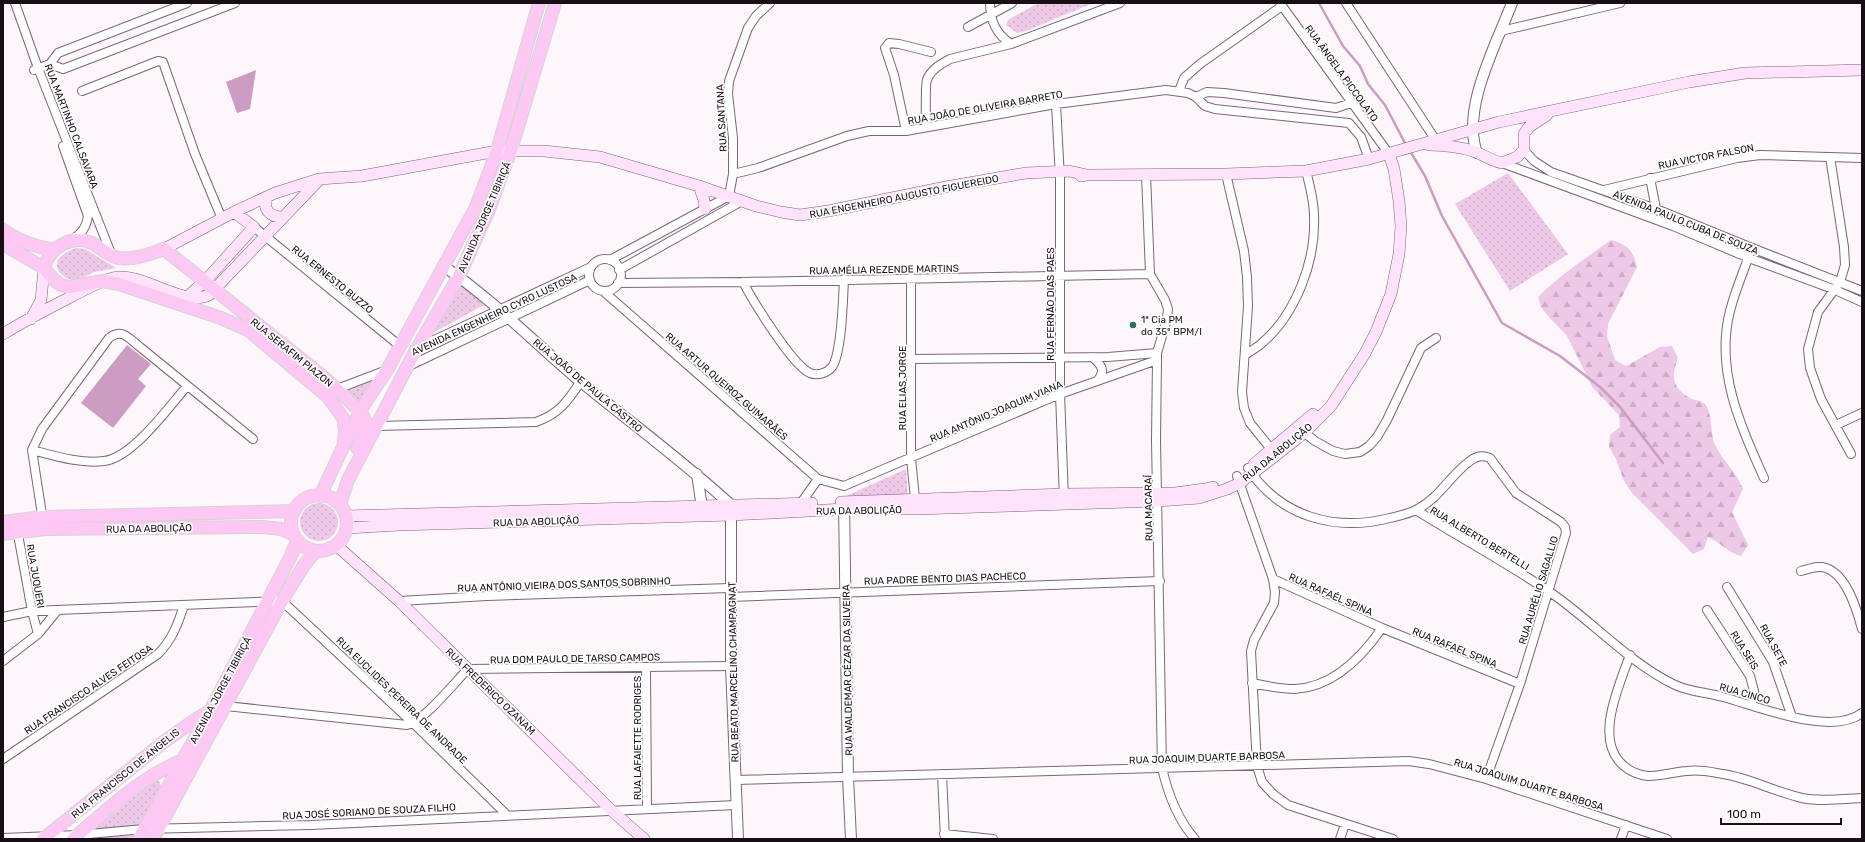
<svg xmlns="http://www.w3.org/2000/svg" width="1865" height="842" font-family="Rubik,sans-serif">
<defs>
<pattern id="green-dots" width="8" height="8" patternUnits="userSpaceOnUse"><rect width="8" height="8" fill="#eec8e7"/><path d="M2 2h.1M6 6h.1" fill="none" stroke="#cbabc5" stroke-width="1.8" stroke-linecap="round"/></pattern>
<pattern id="forest-firs" width="22" height="20" patternUnits="userSpaceOnUse"><rect width="22" height="20" fill="#eec8e7"/><path d="M5 1l3.5 6h-7zM16 11l3.5 6h-7z" fill="#cbabc5"/></pattern>
</defs>
<rect width="100%" height="100%" fill="#fdf7fc"/>
<!-- green -->
<path fill="url(#green-dots)" d="M1038,3H1093L1026,31L1017,33L1006,25L1008,20Z
M1508,173L1568,254L1510,291L1455,204Z
M76,248L85,249L116,268C108,270 99,270 92,273C86,276 81,280 75,280C64,281 51,268 60,257C64,253 71,250 76,248Z
M461,282L484,305L431,334Z
M375,380L358,406L342,393Z
M906,469L908,499L850,502L846,496Z
M300 522a19 19 0 1 1 38 0a19 19 0 1 1-38 0Z
M154,781H159L161,786L132,839H81Z"/>
<!-- forest -->
<path fill="url(#forest-firs)" d="M1611,240C1627,244 1633,250 1637,267L1608,324L1607,336L1615,360L1626,366L1660,347L1672,346L1678,358C1670,378 1673,389 1692,399C1695,400 1701,401 1704,403C1713,411 1710,434 1715,445C1723,461 1737,473 1743,489L1732,512L1748,545L1741,556C1727,552 1721,543 1708,537L1704,549L1693,554L1632,493L1624,481L1616,459L1609,447L1610,435L1620,427L1619,415L1593,388L1567,336L1549,317L1541,307L1538,297C1560,275 1586,258 1611,240Z"/>
<!-- water -->
<path fill="#cc9cc3" d="M256,70L250,109L237,113L226,82Z
M127,345L151,364L138,379L146,386L113,428L81,403Z"/>
<g fill="none" stroke-linecap="round" stroke-linejoin="round">
<!-- stream -->
<path stroke="#cc9cc3" stroke-width="2.5" d="M1319,3L1343,46L1360,66L1368,84L1385,105L1406,145
M1410,151L1425,176L1442,216L1502,323L1560,356L1600,387L1620,407L1663,463"/>
<!-- minor casing -->
<g stroke="#7e6479" stroke-width="10">
<path id="minor" d="M15,3L38,68L112,256
M990,3C990,21 996,34 1011,44
M1280,3L1389,154
M1346,3L1435,139
M968,27L1012,3
M1501,31L1620,3
M50,64L63,69L235,3
M34,70L50,64L58,53L187,3
M82,91L158,61L163,62L195,154L222,219
M1179,91L1184,78L1200,64L1282,6
M1196,97L1207,92L1224,93L1336,108L1351,103
M1056,104L1060,178V394L1064,499
M926,127C926,117 925,86 927,80C930,70 941,64 950,59L1011,44L1120,3
M906,131L894,75L885,48L889,43L899,44L931,52
M63,146L88,216C86,228 82,233 72,240
M1524,150L1534,161L1551,172L1656,209L1752,248L1862,291
M1830,157L1844,247L1845,265L1840,282L1818,312L1808,349L1810,368L1821,399L1851,454
M1502,163L1673,226L1749,258L1833,289L1862,302
M733,174L758,168L847,136L869,131H906L1056,104L1166,90L1188,93L1196,97L1205,106L1215,109L1349,123L1361,137L1369,159
M1146,174L1150,274L1165,300L1168,309L1167,319L1157,353V360L1156,440L1162,768C1168,794 1177,819 1195,839
M1226,174L1244,251L1247,277L1248,306L1242,392L1244,408L1250,423L1271,449
M1650,178L1656,209
M1604,190L1737,158L1760,155L1862,158
M254,227L400,346
M1750,253C1743,273 1735,291 1730,311C1715,369 1740,426 1764,478
M589 275a16 16 0 1 1 32 0a16 16 0 1 1-32 0Z
M610,260L729,196L733,174V138L728,94L729,81L748,28L756,16L770,3
M619,270L742,201
M911,278V458L915,499
M743,282C753,301 792,365 810,373C818,376 827,373 832,367C842,353 843,298 844,279
M618,283L743,282L1150,274
M603,291L818,479L844,486L1060,394L1157,360
M417,348L591,267
M1245,355C1250,351 1257,348 1262,343C1296,314 1316,261 1314,216C1314,201 1310,186 1306,171
M1092,357C1102,365 1106,371 1097,381
M912,359L1108,357L1157,353
M407,367L590,280
M337,389L387,370
M1836,425L1862,413
M376,426L536,422C559,414 568,401 581,381
M1301,430L1315,441L1333,451L1345,454L1360,452L1369,446L1377,437L1387,420L1421,348L1436,338
M32,450C55,456 80,464 104,461C132,458 169,407 187,386
M1248,468C1280,517 1335,532 1390,518C1398,516 1408,514 1416,510C1440,498 1450,475 1470,461C1476,456 1483,455 1490,458L1516,493L1561,522L1565,527L1566,533L1520,684L1486,779
M1237,476L1273,579L1275,592L1274,603L1254,640L1251,651L1257,766L1262,782L1273,794L1288,805L1393,839
M801,503L818,479
M1416,510C1459,537 1505,562 1547,590C1589,618 1628,662 1673,684C1688,692 1706,692 1723,697C1757,706 1831,737 1862,713
M43,521L32,450L42,429L109,338C123,328 128,338 140,347L253,439
M17,529L32,611L38,634
M1801,571C1809,569 1818,565 1826,568C1847,575 1857,610 1862,629
M1273,579L1382,628L1520,684
M1727,587L1773,662L1792,717
M730,597L1160,581
M399,601L487,596L730,588
M1707,610L1750,676L1754,691L1752,704
M3,617L32,611L282,601L413,723L507,815
M1630,655C1619,686 1593,741 1624,766C1631,772 1639,775 1648,776C1661,776 1674,772 1687,771C1700,769 1711,772 1723,774C1750,778 1775,792 1802,798C1821,802 1842,799 1862,798
M3,661L38,634L57,611
M646,667L647,809
M1252,683C1266,686 1280,689 1295,689C1333,687 1362,657 1382,628
M226,706L407,725C425,720 454,683 468,669L731,666
M3,759L158,654C172,640 178,624 184,605
M942,774L945,839
M735,780L1409,761L1429,764L1486,779L1667,839
M944,834L993,839
M3,838L78,835L144,829L311,825L736,805
M1340,839L1345,824
M1621,839L1626,825"/>
</g>
<!-- tertiary casing -->
<g stroke="#7e6479" stroke-width="12">
<path id="tertiary" d="M1477,153C1461,109 1496,45 1512,3
M445,267C494,301 536,344 581,382C631,423 683,461 731,505V666L738,839
M697,474L703,514
M844,502L848,777L851,839"/>
</g>
<!-- secondary casing -->
<g stroke="#7e6479" stroke-width="12">
<path id="secondary" d="M1429,145C1445,145 1461,147 1476,152C1485,156 1493,161 1502,163L1517,157L1524,150V134L1529,127L1547,115
M1081,176L1087,175L1226,174L1306,171L1369,159L1499,122L1689,82L1745,73L1862,70
M699,186L704,200L705,209
M267,197C262,209 270,217 282,217
M164,249L234,212L275,193L319,179L362,176L497,151H544L600,157L699,186L756,206L781,212L800,215L828,211L946,187L1026,173L1069,171L1087,175
M187,297L205,281L254,227L234,212
M31,319L41,300L44,268
M3,334C29,318 57,304 84,290C95,285 106,278 118,277C147,275 183,307 209,295L319,180
M1254,464L1313,414
M841,502L1064,494L1175,493L1205,489L1213,487
M346,516L812,503
M347,528L399,525L731,515L845,509H916L1158,501L1199,498L1227,489L1240,483L1275,456L1304,433L1331,406L1364,355L1376,332L1391,294L1399,254L1401,226L1399,201L1394,169L1389,154
M336,545L399,601L611,810L644,839"/>
</g>
<!-- primary casing -->
<g stroke="#d5d4d5" stroke-width="14">
<path id="primary" d="M3,230C19,241 35,247 54,250
M3,244L44,268L54,280L61,285L70,287L103,281L119,284L221,318L248,330L328,397L343,418L345,430L344,442
M44,268C49,248 71,234 92,243C101,248 108,256 119,258C135,260 149,254 164,249L326,379L360,411L366,421L365,428L357,448
M291 523a28 28 0 1 1 56 0a28 28 0 1 1-56 0Z
M320,496L360,411L387,370L476,207L497,151L539,3
M340,504L348,480L417,348L459,276L488,212L511,150L555,3
M3,522L43,517L294,511
M3,534L45,529L263,527L281,529L294,535
M43,839L165,741L195,720L210,711
M73,839C107,810 141,777 183,760H185
M139,839L210,711L291,556L297,540
M153,839L282,601L304,565L316,551"/>
</g>
<!-- minor -->
<use href="#minor" stroke="#fff" stroke-width="8"/>
<!-- tertiary -->
<use href="#tertiary" stroke="#fff" stroke-width="10"/>
<!-- secondary -->
<use href="#secondary" stroke="#fee3fa" stroke-width="11"/>
<!-- primary -->
<use href="#primary" stroke="#fdc8f4" stroke-width="12"/>
</g>
<!-- markers -->
<circle fill="#306e5b" stroke="#fff" stroke-width="1.5" cx="1133" cy="325" r="4"/>
<g text-anchor="middle" stroke-width="3.5" stroke-linejoin="round" paint-order="stroke">
<!-- street labels -->
<g font-size="10" fill="#180e16" stroke="#fff">
<text transform="translate(1342 73) rotate(54)" y="4">RUA ÂNGELA PICCOLATO</text>
<text transform="translate(985 107) rotate(-10)" y="4">RUA JOÃO DE OLIVEIRA BARRETO</text>
<text transform="translate(721 118) rotate(-93)" y="4">RUA SANTANA</text>
<text transform="translate(72 126) rotate(69)" y="4">RUA MARTINHO CALSAVARA</text>
<text transform="translate(1706 156) rotate(-11)" y="4">RUA VICTOR FALSON</text>
<text transform="translate(904 196) rotate(-11)" y="4">RUA ENGENHEIRO AUGUSTO FIGUEREIDO</text>
<text transform="translate(484 217) rotate(-67)" y="4">AVENIDA JORGE TIBIRIÇÁ</text>
<text transform="translate(1686 222) rotate(22)" y="4">AVENIDA PAULO CUBA DE SOUZA</text>
<text transform="translate(884 269) rotate(-1)" y="4">RUA AMÉLIA REZENDE MARTINS</text>
<text transform="translate(333 279) rotate(39)" y="4">RUA ERNESTO BUZZO</text>
<text transform="translate(1050 304) rotate(-90)" y="4">RUA FERNÃO DIAS PAES</text>
<text transform="translate(494 314) rotate(-25)" y="4">AVENIDA ENGENHEIRO CYRO LUSTOSA</text>
<text transform="translate(292 352) rotate(39)" y="4">RUA SERAFIM PIAZON</text>
<text transform="translate(588 385) rotate(40)" y="4">RUA JOÃO DE PAULA CASTRO</text>
<text transform="translate(727 386) rotate(41)" y="4">RUA ARTUR QUEIROZ GUIMARÃES</text>
<text transform="translate(902 388) rotate(-90)" y="4">RUA ELIAS JORGE</text>
<text transform="translate(996 411) rotate(-23)" y="4">RUA ANTÔNIO JOAQUIM VIANA</text>
<text transform="translate(1277 452) rotate(-39)" y="4">RUA DA ABOLIÇÃO</text>
<text transform="translate(1148 508) rotate(-91)" y="4">RUA MACARAÍ</text>
<text transform="translate(859 510) rotate(-1)" y="4">RUA DA ABOLIÇÃO</text>
<text transform="translate(536 521) rotate(-2)" y="4">RUA DA ABOLIÇÃO</text>
<text transform="translate(149 528) rotate(-1)" y="4">RUA DA ABOLIÇÃO</text>
<text transform="translate(1480 538) rotate(31)" y="4">RUA ALBERTO BERTELLI</text>
<text transform="translate(36 576) rotate(80)" y="4">RUA JUQUERI</text>
<text transform="translate(945 578) rotate(-2)" y="4">RUA PADRE BENTO DIAS PACHECO</text>
<text transform="translate(564 584) rotate(-2)" y="4">RUA ANTÔNIO VIEIRA DOS SANTOS SOBRINHO</text>
<text transform="translate(1538 590) rotate(-73)" y="4">RUA AURÉLIO SAGALLIO</text>
<text transform="translate(1331 594) rotate(24)" y="4">RUA RAFAÉL SPINA</text>
<text transform="translate(1774 645) rotate(62)" y="4">RUA SETE</text>
<text transform="translate(1455 647) rotate(22)" y="4">RUA RAFAEL SPINA</text>
<text transform="translate(1745 650) rotate(58)" y="4">RUA SEIS</text>
<text transform="translate(575 658) rotate(-1)" y="4">RUA DOM PAULO DE TARSO CAMPOS</text>
<text transform="translate(847 670) rotate(-91)" y="4">RUA WALDEMAR CÉZAR DA SILVEIRA</text>
<text transform="translate(733 672) rotate(-91)" y="4">RUA BEATO MARCELINO CHAMPAGNAT</text>
<text transform="translate(88 689) rotate(-34)" y="4">RUA FRANCISCO ALVES FEITOSA</text>
<text transform="translate(220 690) rotate(-62)" y="4">AVENIDA JORGE TIBIRIÇÁ</text>
<text transform="translate(491 691) rotate(44)" y="4">RUA FREDERICO OZANAM</text>
<text transform="translate(1745 693) rotate(16)" y="4">RUA CINCO</text>
<text transform="translate(402 700) rotate(44)" y="4">RUA EUCLIDES PEREIRA DE ANDRADE</text>
<text transform="translate(637 738) rotate(-90)" y="4">RUA LAFAIETTE RODRIGES</text>
<text transform="translate(1207 757) rotate(-2)" y="4">RUA JOAQUIM DUARTE BARBOSA</text>
<text transform="translate(125 773) rotate(-39)" y="4">RUA FRANCISCO DE ANGELIS</text>
<text transform="translate(1529 784) rotate(17)" y="4">RUA JOAQUIM DUARTE BARBOSA</text>
<text transform="translate(369 811) rotate(-3)" y="4">RUA JOSÉ SORIANO DE SOUZA FILHO</text>
</g>
<!-- poi labels -->
<g font-size="10" fill="#180e16" stroke="#fff" text-anchor="start">
<text x="1141" y="323">1ª Cia PM<tspan x="1141" dy="12">do 35º BPM/I</tspan></text>
</g>
</g>
<!-- border -->
<rect width="1865" height="842" fill="none" stroke="#180e16" stroke-width="8"/>
<!-- scale -->
<path d="M1721 818v6h120v-6" fill="none" stroke="#180e16" stroke-width="2"/>
<text x="1727" y="818" font-size="12" fill="#180e16" stroke="#ffffff" stroke-width="3" paint-order="stroke">100 m</text>
</svg>
